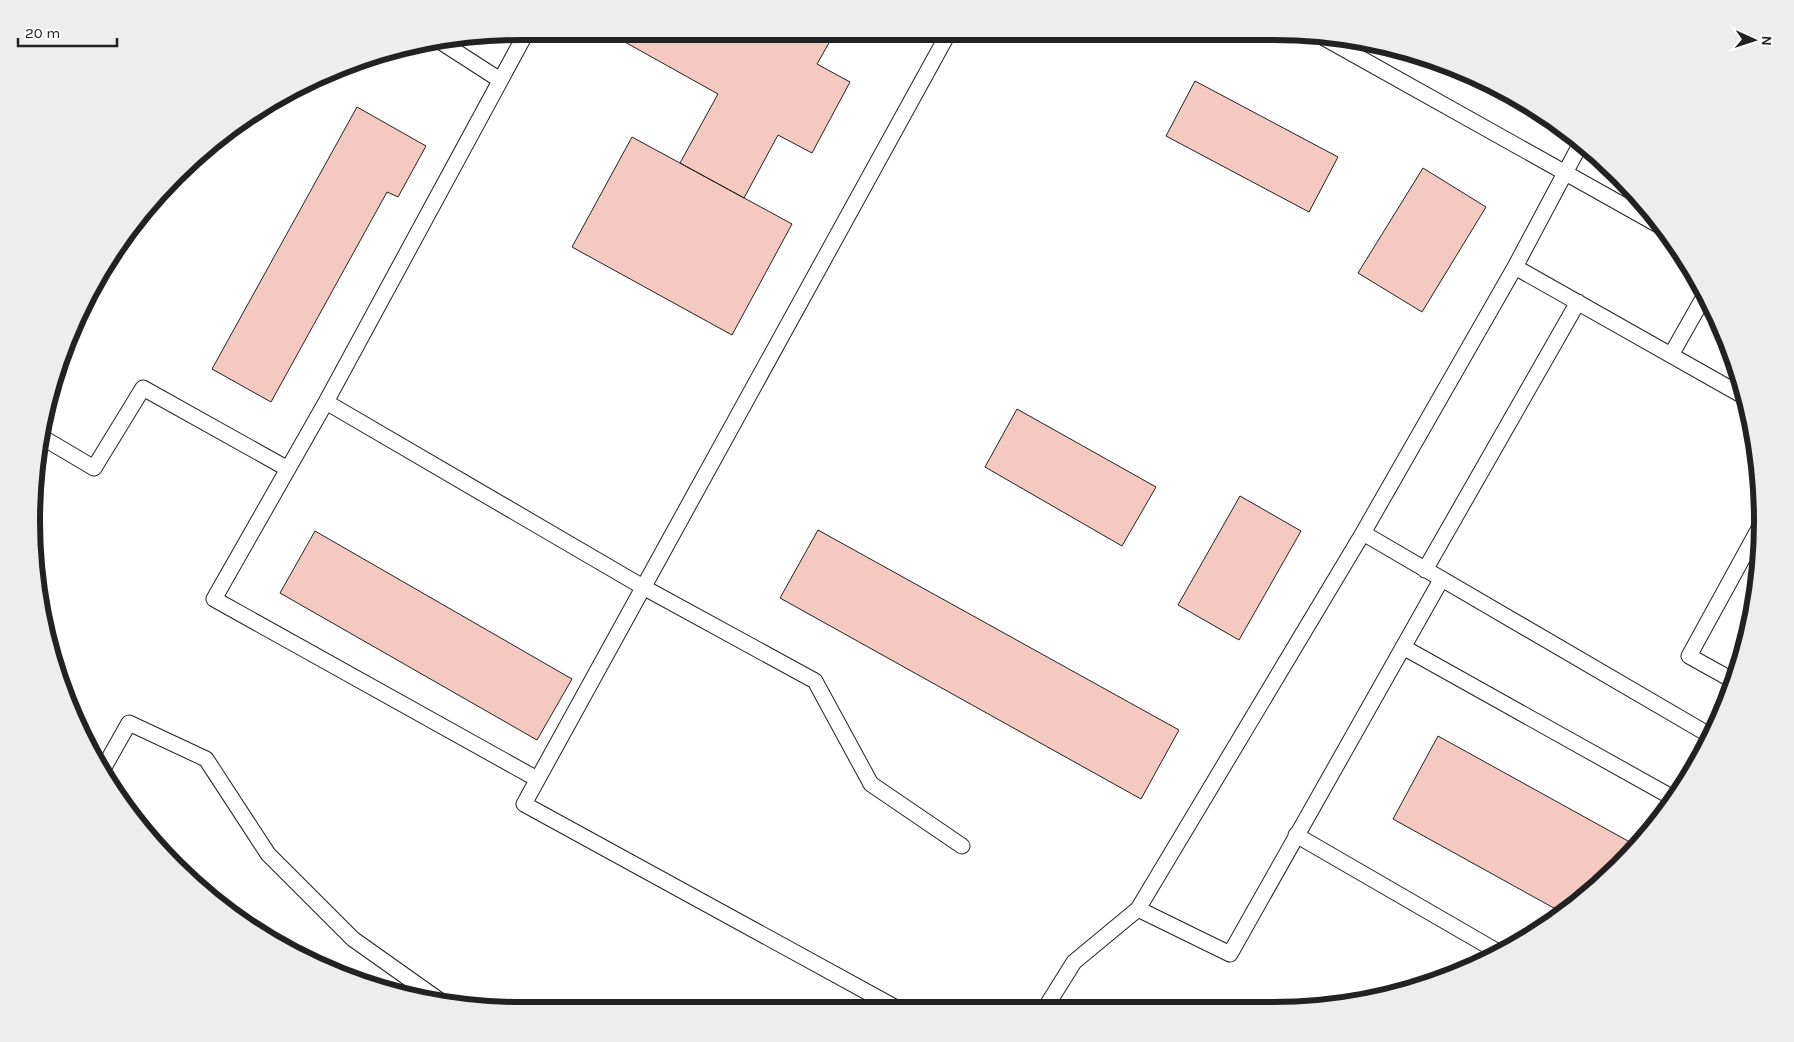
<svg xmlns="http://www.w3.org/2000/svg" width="1794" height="1042" font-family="Karla,sans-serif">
<rect width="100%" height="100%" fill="#fff"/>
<!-- building -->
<path fill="#f3c9c0" stroke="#222" d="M834,34L817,64L850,82L812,153L778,135L744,198L680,163L718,94L614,36L615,35Z
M1195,81L1338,157L1309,212L1166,136Z
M357,107L426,146L398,197L387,192L271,402L212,369Z
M632,137L792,224L732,335L572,247Z
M1423,168L1486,207L1422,312L1358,273Z
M1017,409L1156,487L1122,546L985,467Z
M1240,496L1301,531L1239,640L1178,605Z
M818,530L1179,730L1141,799L780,598Z
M315,531L572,679L537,740L280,593Z
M1438,736L1637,846L1619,868L1561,912L1393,819Z"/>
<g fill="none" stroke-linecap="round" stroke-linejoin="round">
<!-- lane casing -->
<g stroke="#222" stroke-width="17">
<path id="lane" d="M525,35L326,402L214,599L537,779
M1319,35L1662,227
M436,40L441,42L500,80
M1515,267L1745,397
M1671,355L1705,295
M326,402L643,587L815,681L871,784L962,846
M40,436L94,468L143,388L288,469
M1363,533L1711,736
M1425,570L1578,302
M1403,647L1675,799
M1734,681L1689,656L1763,521
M103,769L129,723L206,759L268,854L353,939L439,1000
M1296,835L1500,953
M1138,909L1230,954L1441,580
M900,1010L524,804L948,34
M1044,1010L1074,962L1138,909L1363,533L1515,267L1581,143"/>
</g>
<!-- lane -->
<use href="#lane" stroke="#fff" stroke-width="15"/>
</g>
<!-- crop -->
<path d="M0 0H1794V1042H0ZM521 40H1273A481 481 0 0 1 1754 521V521A481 481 0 0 1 1273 1002H521A481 481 0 0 1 40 521V521A481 481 0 0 1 521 40Z" fill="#ededed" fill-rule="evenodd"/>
<path fill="none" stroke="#222" stroke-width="6" d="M521 40H1273A481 481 0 0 1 1754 521V521A481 481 0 0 1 1273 1002H521A481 481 0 0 1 40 521V521A481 481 0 0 1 521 40Z"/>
<!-- north arrow -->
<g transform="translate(1754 40) rotate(93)" stroke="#ffffff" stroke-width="4" paint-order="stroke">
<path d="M0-4L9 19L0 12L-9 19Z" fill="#222222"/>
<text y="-8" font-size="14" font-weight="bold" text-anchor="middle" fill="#222222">N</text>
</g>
<!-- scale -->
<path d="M18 38v8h99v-8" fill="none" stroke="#222222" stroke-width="2.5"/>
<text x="25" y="38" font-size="15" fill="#222222" stroke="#ffffff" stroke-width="4" paint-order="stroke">20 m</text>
</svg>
